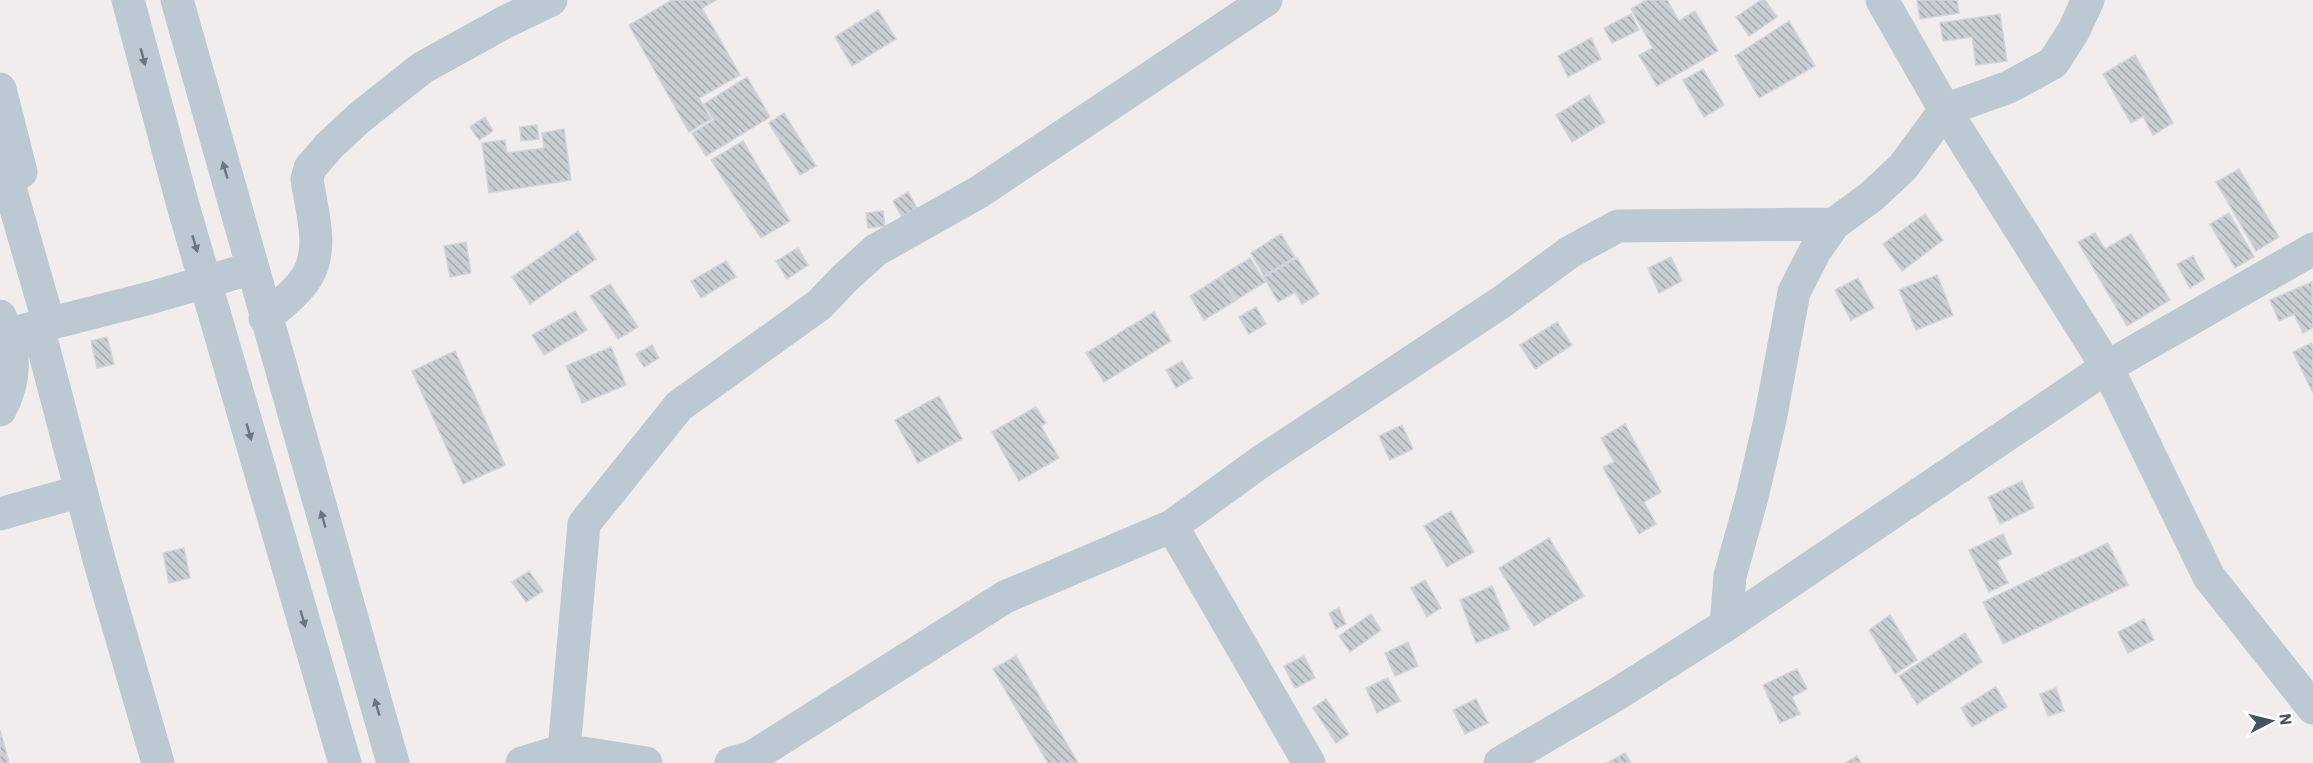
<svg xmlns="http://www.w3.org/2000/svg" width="2313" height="763" font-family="'IBM Plex Sans',sans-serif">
<defs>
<pattern id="building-back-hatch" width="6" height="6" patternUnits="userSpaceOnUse" patternTransform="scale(1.5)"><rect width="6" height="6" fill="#c9ced3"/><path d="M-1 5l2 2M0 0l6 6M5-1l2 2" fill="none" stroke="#a5aaae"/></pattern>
</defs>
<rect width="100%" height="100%" fill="#f1eded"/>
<!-- building -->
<path fill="url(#building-back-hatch)" stroke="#d1d4da" stroke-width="1.5" d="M672,0H716L702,8L740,75L699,98L711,119L689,132L629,25Z
M1646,0H1667L1679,21L1695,11L1718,51L1657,86L1639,55L1653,48L1631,9Z
M1761,0H1765L1777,17L1749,36L1736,17Z
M1917,0H1957L1959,13L1920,19Z
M878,10L896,39L852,66L835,37Z
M1631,14L1639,30L1612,43L1604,28Z
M2000,14L2007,61L1976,65L1972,37L1943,41L1940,23Z
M1789,21L1815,66L1759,98L1735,56Z
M1591,38L1601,59L1568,77L1558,56Z
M2135,55L2173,123L2153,135L2143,116L2131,123L2103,74Z
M1703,69L1724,105L1704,117L1683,80Z
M747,77L770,117L706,156L692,133L714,120L704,104Z
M1589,95L1605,122L1572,142L1556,115Z
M784,113L816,166L800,175L769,123Z
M485,117L493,131L479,140L470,127Z
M537,125L539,139L521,141L520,127Z
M564,129L571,180L489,193L482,143L505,140L507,153L544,148L542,133Z
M743,141L790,221L761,238L711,160Z
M2239,169L2279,237L2256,251L2216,182Z
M908,192L917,208L902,217L893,201Z
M883,211L885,226L868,228L866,213Z
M2229,213L2254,257L2235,268L2210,224Z
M1925,214L1943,240L1902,271L1883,244Z
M578,231L596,259L530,304L512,277Z
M2095,233L2105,249L2131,234L2170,300L2127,326L2078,242Z
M1281,234L1295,257L1264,276L1251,253Z
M466,242L471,273L450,277L444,246Z
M798,248L808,265L787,279L776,261Z
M2193,256L2205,279L2190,288L2177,264Z
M1671,257L1682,281L1659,293L1648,268Z
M1250,258L1265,282L1236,300L1221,276Z
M1297,258L1319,294L1302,304L1295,292L1278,302L1264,277Z
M726,261L736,277L701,298L691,281Z
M1937,275L1953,315L1916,330L1899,290Z
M1220,277L1235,301L1204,320L1190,296Z
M1858,278L1874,308L1851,320L1835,290Z
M2312,282L2313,328L2303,333L2294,314L2279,321L2270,300Z
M610,284L638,327L618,339L590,296Z
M1256,307L1266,324L1249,334L1239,317Z
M575,311L587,330L544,355L532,335Z
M1154,312L1171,341L1104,382L1086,353Z
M1557,322L1572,345L1535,369L1520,345Z
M107,337L114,364L97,368L91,341Z
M2311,343L2313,347V393L2293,352Z
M652,345L659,358L644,367L636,354Z
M611,347L626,385L582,403L566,366Z
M455,351L505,465L463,484L412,371Z
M1182,361L1192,378L1176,388L1166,370Z
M939,396L962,439L918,463L895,420Z
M1036,407L1046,423L1041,426L1059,458L1019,481L992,432Z
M1625,424L1661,492L1644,502L1656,524L1639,534L1603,467L1614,462L1601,438Z
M1402,425L1413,449L1390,460L1379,436Z
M2022,481L2034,508L2000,524L1988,497Z
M1451,511L1474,552L1447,567L1424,526Z
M2003,534L2012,554L1997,561L2008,583L1989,592L1969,550Z
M1549,538L1584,596L1534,626L1499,568Z
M2108,543L2128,585L2003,644L1983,602Z
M184,548L190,578L169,583L163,553Z
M529,571L543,591L526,602L512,582Z
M1425,580L1441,608L1427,617L1411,588Z
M1492,586L1510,629L1476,643L1460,600Z
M1339,608L1346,624L1336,629L1329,613Z
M1371,614L1381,630L1350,652L1339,636Z
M1890,615L1917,660L1895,674L1869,630Z
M2144,619L2154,640L2128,653L2118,632Z
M1965,633L1982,662L1917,704L1899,676Z
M1408,642L1418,666L1395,676L1385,653Z
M1016,656L1078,763H1048L993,669Z
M1304,656L1315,678L1295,688L1284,666Z
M1797,669L1807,689L1792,697L1800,714L1780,723L1763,685Z
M1388,678L1400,701L1377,713L1366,688Z
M1996,687L2007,707L1972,727L1961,708Z
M2056,688L2064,711L2048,716L2040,694Z
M1326,699L1349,734L1336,743L1313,708Z
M1476,699L1488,723L1465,734L1453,710Z
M0,730L9,763H0Z
M1625,753L1631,763H1607Z
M1857,756L1861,763H1845Z"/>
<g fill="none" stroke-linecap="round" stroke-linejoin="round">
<!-- minor -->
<path stroke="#bcc9d2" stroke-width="33" d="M128,0L182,202L345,763
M177,0L393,763
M1882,0L1945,110L2107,367L2209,577L2313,708
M0,89L21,172L15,173
M0,153L49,324
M0,316C16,347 17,379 0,410
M265,318C280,305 298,292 308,275C324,247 311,208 307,179L310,168L329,146L359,118L422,68L507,21L551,0
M38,327L100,563L158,763
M9,334L150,298L253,268
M0,514L81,491
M1172,526L1309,763
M1726,625L1730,576L1752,497L1770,420L1794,292L1815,251L1834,224L1872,196L1903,167L1945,110L2009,87L2053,63L2073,32L2088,0
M564,750L646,763
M522,763L564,750L584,524L679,406L819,305L846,277L876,250L979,192L1266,0
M731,763L752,757L1005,597L1172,526L1259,463L1503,301L1570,252L1618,226L1834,224
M1500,763L1617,694L1726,625L2107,367L2313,249"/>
</g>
<!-- one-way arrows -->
<defs><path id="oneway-solid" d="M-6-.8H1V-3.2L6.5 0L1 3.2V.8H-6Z" transform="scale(1.5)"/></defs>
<g fill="#687680">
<use href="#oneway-solid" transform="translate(143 57) rotate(75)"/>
<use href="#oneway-solid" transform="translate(225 170) rotate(-106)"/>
<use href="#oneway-solid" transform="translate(195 244) rotate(73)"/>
<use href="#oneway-solid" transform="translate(249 432) rotate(74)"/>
<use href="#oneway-solid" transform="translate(323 519) rotate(-106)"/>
<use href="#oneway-solid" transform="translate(303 619) rotate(74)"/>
<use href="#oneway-solid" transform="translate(377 707) rotate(-106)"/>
</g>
<!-- north arrow -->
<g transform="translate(2271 721) rotate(83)" stroke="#ffffff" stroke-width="4.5" paint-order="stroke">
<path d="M0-4.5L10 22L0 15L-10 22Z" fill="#44535d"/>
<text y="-9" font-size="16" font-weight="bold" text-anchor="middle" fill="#44535d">N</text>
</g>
</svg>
